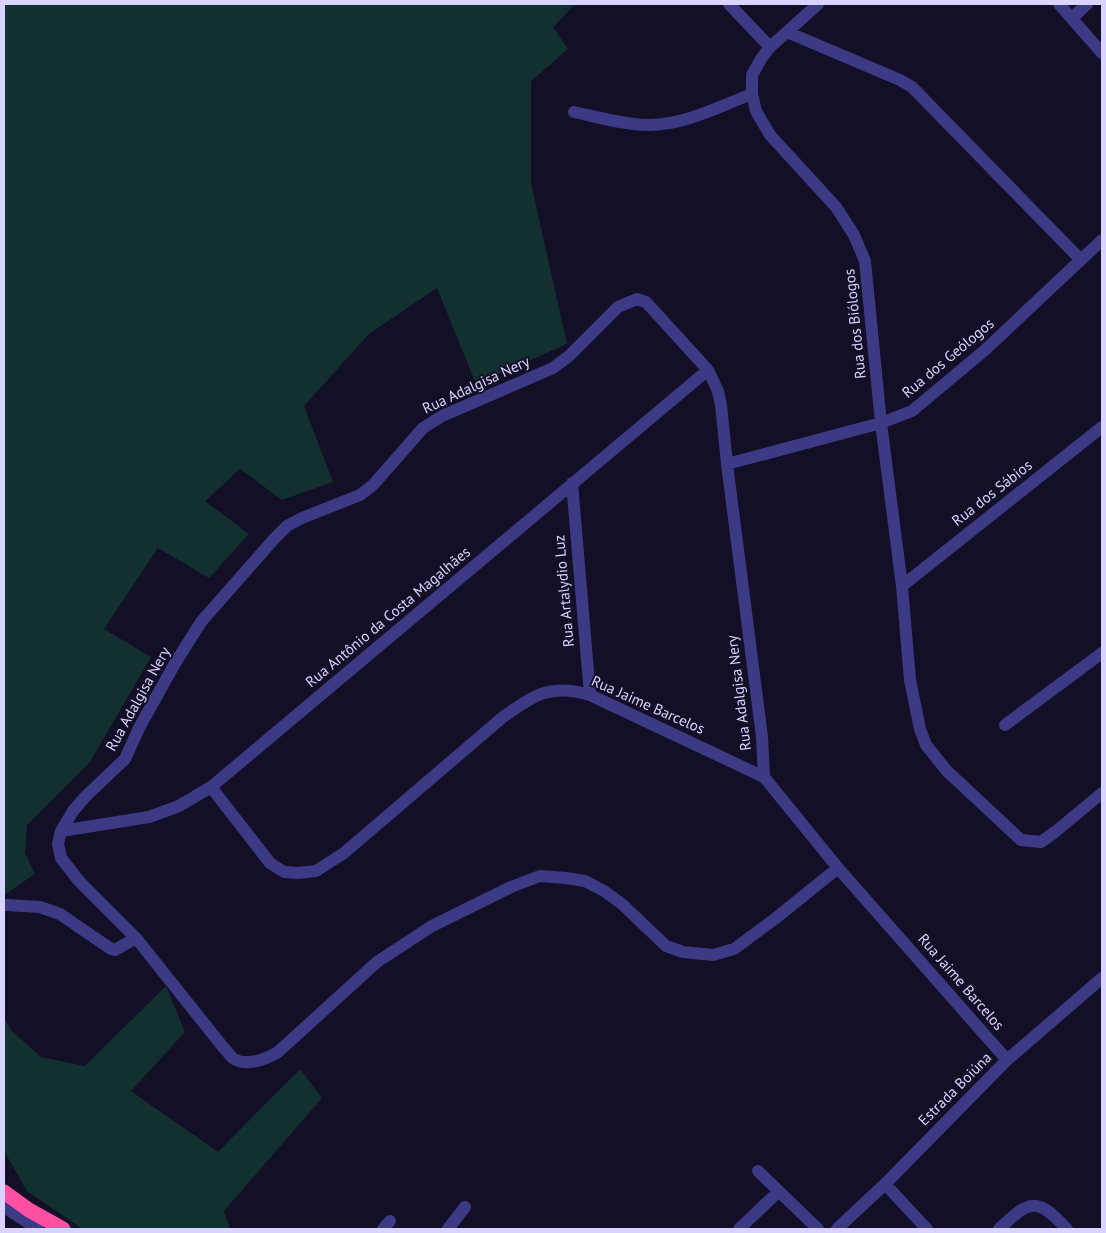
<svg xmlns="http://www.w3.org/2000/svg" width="1106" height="1233" font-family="'PT Sans',sans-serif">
<rect width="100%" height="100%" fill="#130f26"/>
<!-- green -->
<path fill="#12302f" d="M4,4H575L553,27L568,49L531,81V183L567,344L476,384L437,288L369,334L304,406L333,482L282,500L240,469L205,501L249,534L209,578L158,548L104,629L151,657L90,762L27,825L25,853L35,874L4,895Z
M166,986L185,1032L131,1091L218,1152L300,1069L322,1098L224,1211L230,1229H87L81,1228L27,1191L4,1151V1017L11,1030L41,1057L85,1066Z"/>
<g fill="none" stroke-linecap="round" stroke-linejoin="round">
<!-- minor -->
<path stroke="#3d3a85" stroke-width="12" d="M729,4L770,47
M1059,4L1102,53
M1072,18L1087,4
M787,32L818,4
M574,112C598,117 624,125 649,125C685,125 720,106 752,94
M1081,260L912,87L900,80L787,32L770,47L761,59L752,75V94L756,111L770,135L836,207L854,235L865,261L881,423L902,586L910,680L920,729L926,745L947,771L1021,840L1041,842L1055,832L1102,793
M727,464L881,423L912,411L985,350L1102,240
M572,483L590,695
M902,586L1102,427
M1005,725L1102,653
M764,777L762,737L727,464L721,405L718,391L708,370L646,302L637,299L618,307L569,356L553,368L442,416L423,428L373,485L360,495L302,518L287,526L274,539L201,622L174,665L139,728L125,759L85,797L73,811L61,831L58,844L61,858L79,881L136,938L223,1047C226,1050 230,1056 234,1059C249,1067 266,1059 278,1052L377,962L432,926L511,887L540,876L566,878L585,881L604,891L622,904L666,946L683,952L713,955L734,949L776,918L838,868
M211,787L270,863L284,872L298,873L316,871L344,853L503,717C535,695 550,683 590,695L764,777L838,868L1007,1060
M61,831L149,817L179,806L211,787L708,370
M6,905L40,907L60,914L111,949L115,950L136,938
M758,1171L818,1229
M885,1184L927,1229
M4,1207L38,1229
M383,1229L390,1221
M448,1229L465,1207
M739,1229L778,1192
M837,1229L885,1184L1007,1060L1102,978
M999,1229C1030,1200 1036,1196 1067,1229"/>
<!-- highway -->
<path stroke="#ff4fa3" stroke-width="15" d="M4,1192L29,1210L63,1229"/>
</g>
<g text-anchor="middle" stroke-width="4" stroke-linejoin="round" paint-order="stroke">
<!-- street labels -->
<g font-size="15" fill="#d9d4ff" stroke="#130f26">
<text transform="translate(855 324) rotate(-96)" y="5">Rua dos Biólogos</text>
<text transform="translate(948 358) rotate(-40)" y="5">Rua dos Geólogos</text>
<text transform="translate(476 385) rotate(-25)" y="5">Rua Adalgisa Nery</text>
<text transform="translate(992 493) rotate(-38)" y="5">Rua dos Sábios</text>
<text transform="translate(564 591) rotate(-95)" y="5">Rua Artalydio Luz</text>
<text transform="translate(388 617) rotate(-40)" y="5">Rua Antônio da Costa Magalhães</text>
<text transform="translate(739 693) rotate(-97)" y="5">Rua Adalgisa Nery</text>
<text transform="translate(138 699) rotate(-61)" y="5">Rua Adalgisa Nery</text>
<text transform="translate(648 705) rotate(24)" y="5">Rua Jaime Barcelos</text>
<text transform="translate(961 982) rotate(49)" y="5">Rua Jaime Barcelos</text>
<text transform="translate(955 1089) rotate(-45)" y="5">Estrada Boiúna</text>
</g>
</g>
<!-- border -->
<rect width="1106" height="1233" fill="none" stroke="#d9d4ff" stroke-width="10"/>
</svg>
